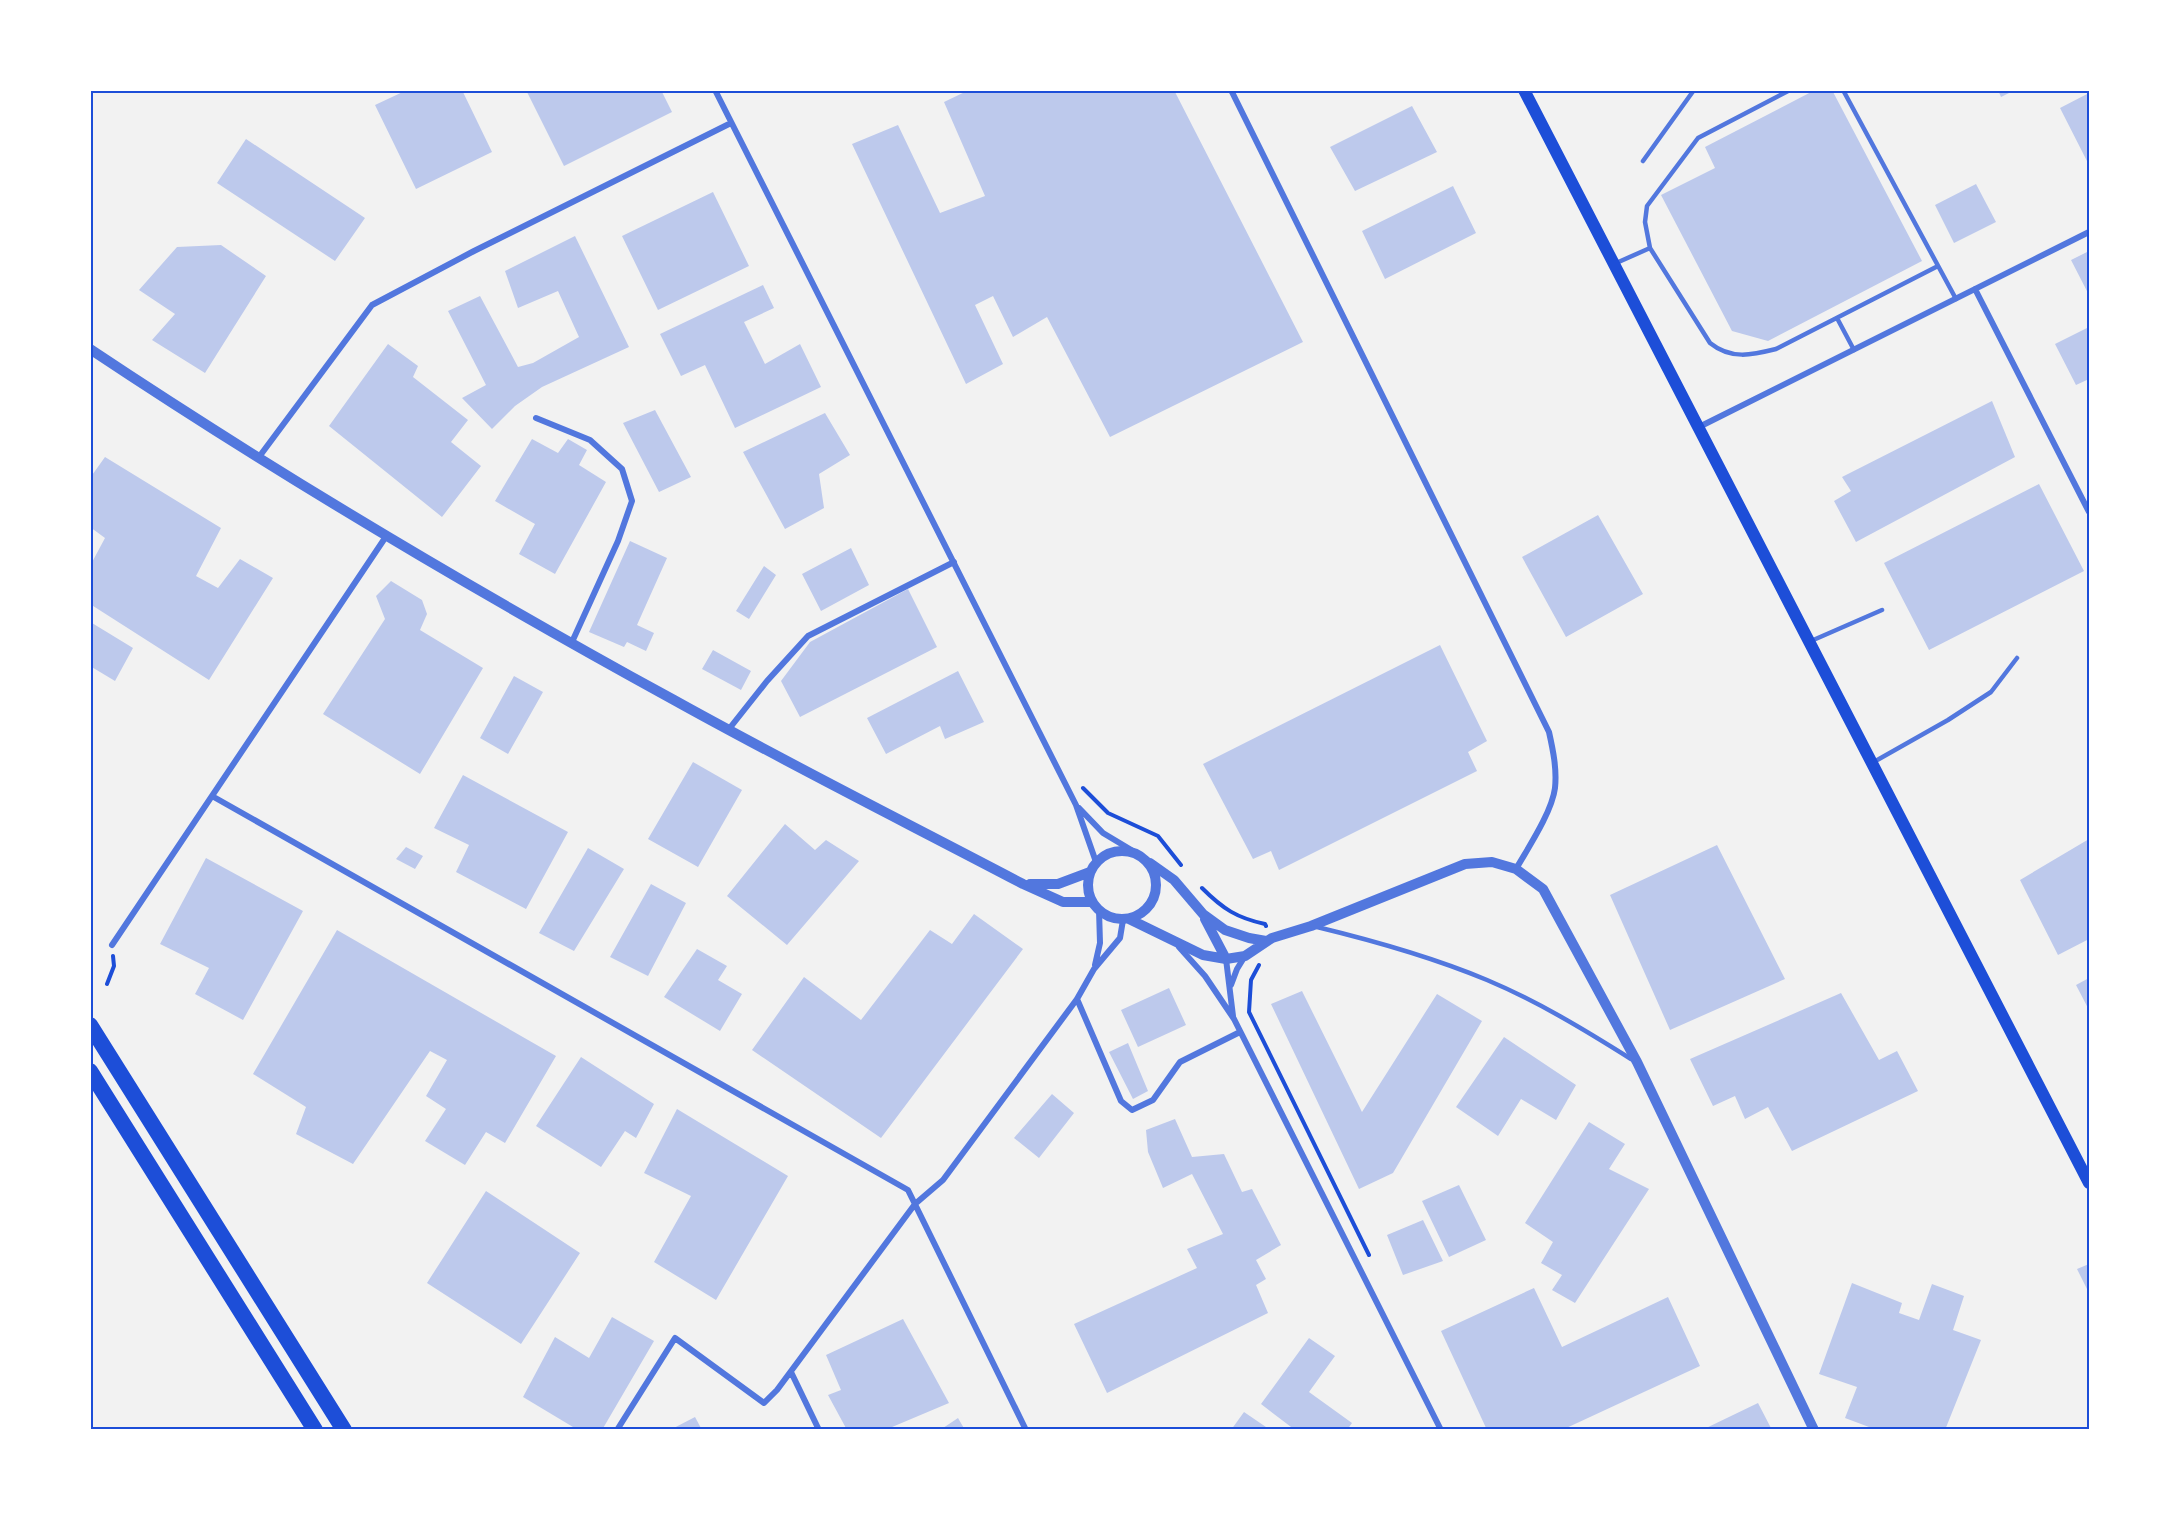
<svg xmlns="http://www.w3.org/2000/svg" width="2179" height="1520" font-family="'Archivo Narrow',sans-serif">
<rect width="100%" height="100%" fill="#f2f2f2"/>
<!-- building -->
<path fill="#bdc9ec" d="M407,90H462L492,152L416,189L375,105Z
M526,90H661L672,112L564,166Z
M969,90H1174L1303,342L1110,437L1047,317L1013,337L993,296L975,305L1003,364L966,384L852,144L898,125L940,213L985,196L944,102Z
M1815,90H1832L1922,261L1768,341L1732,331L1661,195L1715,168L1705,147Z
M1998,90H2015L2001,97Z
M2089,93V165L2060,108Z
M1412,106L1437,152L1355,191L1330,147Z
M246,139L365,218L335,261L217,183Z
M1976,184L1996,222L1954,243L1935,205Z
M1453,186L1476,233L1385,279L1362,231Z
M713,192L749,266L658,310L622,236Z
M575,236L629,347L542,387L515,406L492,429L462,398L486,385L448,311L480,296L518,367L533,363L579,337L558,291L518,308L505,271Z
M221,245L266,276L205,373L152,340L175,314L139,290L177,247Z
M2089,251V295L2071,260Z
M763,285L774,308L744,322L765,364L800,344L821,387L735,428L705,365L681,376L660,334Z
M2089,327V379L2076,385L2055,344Z
M388,344L418,366L413,377L468,420L451,442L481,466L442,517L329,426Z
M1992,401L2015,457L1856,542L1834,501L1851,491L1842,477Z
M655,410L691,477L659,492L623,423Z
M825,413L850,455L819,474L824,508L785,529L743,452Z
M532,439L558,453L568,439L587,450L579,465L606,482L555,574L519,554L535,524L495,501Z
M105,457L221,528L196,576L218,588L240,559L273,578L209,680L90,604V566L105,538L90,527V478Z
M2039,484L2084,571L1929,650L1884,563Z
M1598,515L1643,594L1566,637L1522,557Z
M630,541L667,558L637,625L654,633L646,651L627,642L624,647L589,632Z
M851,548L869,585L821,611L802,574Z
M764,566L776,575L749,619L736,611Z
M391,581L422,600L427,614L420,630L483,668L420,774L323,714L385,619L376,596Z
M908,589L937,647L800,717L781,681L810,642Z
M92,623L133,648L115,681L90,666V626Z
M1440,645L1487,741L1468,752L1477,771L1279,870L1271,851L1253,859L1203,764Z
M713,650L751,671L741,690L702,669Z
M958,671L984,722L945,739L940,726L886,754L867,718Z
M514,676L543,692L508,754L480,738Z
M693,762L742,790L698,867L648,839Z
M463,775L568,832L526,909L456,872L469,845L434,828Z
M785,824L815,850L826,840L859,861L787,945L727,896Z
M2089,839V939L2058,955L2020,880Z
M1717,845L1785,979L1670,1030L1610,895Z
M406,847L423,856L415,869L396,859Z
M588,848L624,869L574,951L539,933Z
M206,858L303,911L243,1020L195,994L209,968L160,944Z
M651,884L686,903L648,976L610,957Z
M974,914L1023,949L881,1138L752,1050L804,977L861,1020L930,930L952,944Z
M337,930L556,1056L505,1143L486,1132L465,1165L425,1141L446,1109L426,1096L447,1060L430,1051L353,1164L296,1134L306,1107L253,1074Z
M697,949L727,966L718,980L742,994L720,1031L664,997Z
M2089,978V1010L2076,985Z
M1169,988L1186,1025L1138,1047L1121,1010Z
M1302,991L1362,1112L1437,994L1482,1021L1393,1173L1359,1189L1271,1004Z
M1841,993L1879,1060L1897,1051L1918,1091L1792,1151L1768,1107L1745,1119L1735,1096L1713,1106L1690,1059Z
M1504,1037L1576,1085L1556,1120L1521,1099L1498,1136L1456,1107Z
M1128,1043L1148,1091L1133,1099L1109,1052Z
M581,1057L654,1104L636,1138L625,1131L601,1167L536,1126Z
M1052,1094L1074,1113L1039,1158L1014,1138Z
M677,1109L788,1176L716,1300L654,1262L691,1196L644,1173Z
M1175,1119L1192,1157L1224,1154L1242,1192L1252,1189L1281,1245L1256,1260L1266,1279L1256,1285L1268,1313L1107,1393L1074,1324L1197,1268L1187,1249L1223,1234L1192,1174L1163,1188L1148,1152L1146,1130Z
M1589,1122L1625,1144L1609,1169L1649,1189L1575,1303L1552,1290L1562,1275L1541,1263L1553,1242L1525,1223Z
M1459,1185L1486,1240L1449,1257L1422,1201Z
M486,1191L580,1253L521,1344L427,1283Z
M1423,1220L1443,1261L1403,1275L1387,1235Z
M2089,1264V1293L2077,1269Z
M1852,1283L1902,1303L1899,1313L1919,1320L1932,1284L1964,1296L1953,1330L1981,1340L1945,1430H1877L1845,1418L1857,1387L1819,1374Z
M1534,1288L1562,1347L1668,1297L1700,1366L1562,1430H1487L1441,1331Z
M612,1317L654,1341L602,1430H578L523,1397L555,1337L589,1358Z
M903,1319L949,1403L885,1430H847L828,1395L841,1390L826,1355Z
M1309,1338L1335,1356L1309,1392L1352,1423L1347,1430H1295L1261,1404Z
M1758,1403L1772,1430H1702Z
M1244,1412L1266,1427L1264,1430H1231Z
M695,1417L702,1430H670Z
M958,1418L965,1430H940Z"/>
<g fill="none" stroke-linecap="round" stroke-linejoin="round">
<!-- path -->
<path stroke="#1d4ed8" stroke-width="4" d="M1083,788L1108,813L1158,836L1181,865
M1202,888C1223,909 1237,918 1265,924L1266,926
M1259,965L1251,980L1249,1012L1369,1255
M107,984L114,966L113,956"/>
<!-- service -->
<path stroke="#5277de" stroke-width="4.5" d="M1790,90L1698,138L1647,206L1645,222L1650,248L1710,343C1731,360 1752,355 1776,349L1938,266
M1843,90L1956,299
M1643,161L1694,90
M1614,264L1650,248
M1837,318L1854,350
M1811,641L1882,610
M1872,763L1948,720L1991,692L2017,658
M1317,927C1375,941 1432,957 1487,980C1537,1001 1585,1030 1631,1059"/>
<!-- minor -->
<path stroke="#5277de" stroke-width="6" d="M715,90L1076,805L1096,862
M1231,90L1549,732C1553,750 1557,769 1555,788C1552,812 1528,848 1516,869
M1975,289L2089,512
M536,418L590,440L622,469L632,501L618,541L572,642
M1699,427L2089,232
M259,457L372,305L474,251L731,123
M729,729L767,681L808,636L954,562
M212,796L908,1190L1026,1430
M1079,808L1103,833L1138,854
M112,945L387,535
M1179,947L1205,976L1234,1019L1441,1430
M1226,959L1233,1016
M1095,965L1100,943L1099,910
M1231,985L1237,969L1245,956
M1077,999L1121,1101L1132,1110L1153,1100L1180,1062L1240,1032
M791,1372L819,1430
M617,1430L675,1338L764,1403L777,1390L915,1204L943,1180L1077,999L1094,969L1120,938L1123,920"/>
<!-- tertiary -->
<path stroke="#5277de" stroke-width="10" d="M90,349C279,475 475,591 674,700C789,764 907,823 1023,884L1063,902H1092
M1088 885a34 34 0 1 1 68 0a34 34 0 1 1-68 0Z
M1150,863L1174,880L1203,914L1225,930L1249,938L1266,941
M1030,884H1058L1090,872
M1129,919L1203,955L1226,959L1245,956L1272,938L1311,926L1465,864L1492,862L1516,869L1543,889L1637,1062L1814,1430
M1205,919L1226,959"/>
<!-- secondary -->
<path stroke="#1d4ed8" stroke-width="12" d="M1524,90L2089,1183"/>
<!-- trunk -->
<path stroke="#1d4ed8" stroke-width="16" d="M90,1025L344,1430
M90,1071L315,1430"/>
</g>
<!-- border -->
<rect width="2179" height="1520" fill="none" stroke="#ffffff" stroke-width="183"/>
<rect x="92" y="92" width="1996" height="1336" fill="none" stroke="#1d4ed8" stroke-width="2"/>
</svg>
